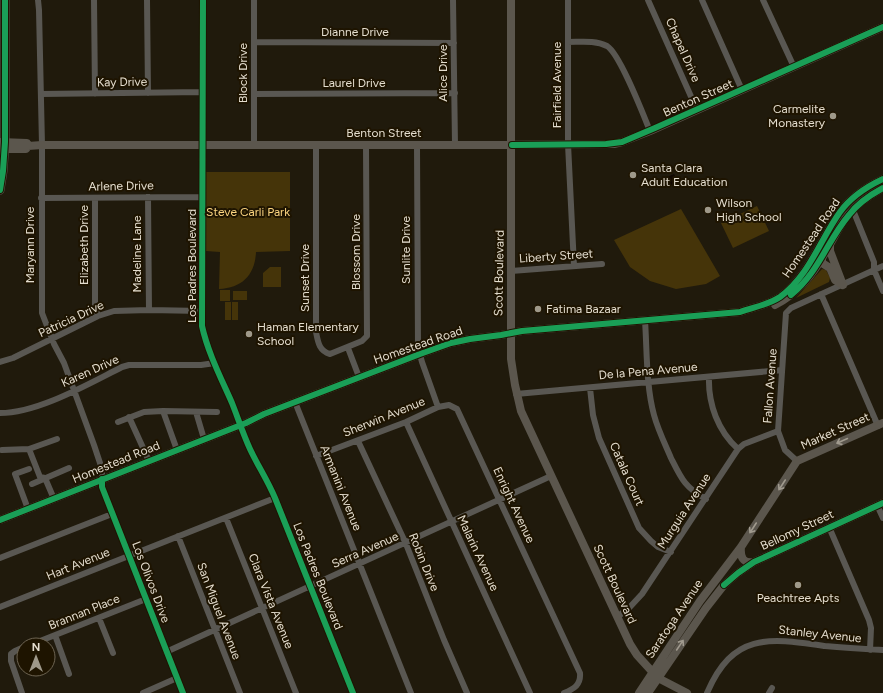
<svg xmlns="http://www.w3.org/2000/svg" width="883" height="693" font-family="Figtree,sans-serif">
<rect width="100%" height="100%" fill="#201a0c"/>
<!-- green -->
<path fill="#453409" d="M206,172H290V251L256,252C255,275 242,288 219,289L220,252L206,251Z
M757,206L769,231L733,248L721,223Z
M681,209L720,276L706,284L676,289L650,281L630,267L614,240Z
M270,267H281V287H263V273Z
M822,269L826,270L830,278L829,282L796,298Z
M220,290H230V301H220Z
M233,291H247V300H233Z
M225,302H231V320H225Z
M232,302H238V320H232Z"/>
<!-- water -->
<path fill="#110701" d="M674,174L678,182L664,188L661,180Z"/>
<g fill="none" stroke-linecap="round" stroke-linejoin="round">
<!-- minor -->
<path stroke="#595752" stroke-width="6" d="M38,0L39,10L42,145V313L54,344L64,363L94,445L102,469V487L183,693
M94,0L95,94
M147,0L148,93
M203,0L202,326C208,353 221,378 232,403C238,418 243,434 250,449C258,466 268,481 275,498L353,693
M453,0L455,145
M568,0V144L574,266
M648,0L697,110
M702,0L742,90
M763,0L794,67
M255,42L454,43
M568,42C581,42 595,40 607,46C620,54 643,114 650,131
M41,94L203,92
M254,94L455,93
M316,145V332C318,342 319,351 330,354L362,341L367,336L366,145
M417,145L418,347L422,362L438,407
M254,146V0
M148,197L149,310
M41,198L202,197
M95,198V307L98,316
M853,210L874,262V270L883,291
M511,271L602,264
M821,294L878,426
M645,320C647,350 646,386 654,415C658,430 665,444 671,458C681,478 685,488 706,499
M348,348L359,377
M0,362L13,358L98,316L114,311L149,310L202,311
M709,377C708,404 718,431 738,449
M590,388L593,415L599,438L639,528L651,541L658,547L671,552
M516,394L782,370
M295,402L411,693
M163,411L177,450
M196,412L204,439
M0,413C38,413 88,384 122,367L129,365H201L215,363
M129,417L149,461
M118,422L144,412L163,411L217,412
M406,422L530,693
M358,441L406,544L444,640L467,693
M29,449L40,477L45,478L54,499
M2,450L29,449L57,439
M316,456L406,422L438,407L449,405L457,409L580,673C581,685 574,689 564,693
M797,461L785,450L778,431L786,313L791,308L883,266
M32,484L69,468
M877,505L883,518
M28,509L15,474L29,469
M226,518L296,693
M829,527L869,620L871,628L870,650
M178,536L240,693
M0,558L112,514
M0,607L275,498
M617,617L629,608L642,594L738,449L744,444L778,431
M99,618L113,653
M55,635L69,674
M30,645L146,599
M166,652L551,476
M22,693L11,661V654L15,651L24,647
M143,693L177,678
M707,693C733,632 769,638 825,646C845,648 863,649 883,650
M769,693L772,688"/>
<!-- major -->
<path stroke="#5b564d" stroke-width="8" d="M511,0V359L515,385L521,411L630,644L637,655L658,678L687,693
M0,142L27,143L28,146
M0,149H26L28,146L42,145H455L614,144L622,142L650,131L883,27
M830,245V251L843,285
M819,257L822,259V263L830,268L835,280L843,285
M775,305C798,293 813,275 825,253C833,240 839,226 849,214C858,203 870,195 883,188
M0,520L246,423L264,414L420,354L451,343L470,339L501,335L522,331L740,312C754,307 768,305 780,297C809,276 820,240 840,212C851,197 866,187 883,179
M741,547C740,557 743,564 754,562
M639,693L700,601L741,547L797,461L883,423
M648,693L706,608L724,585L738,573L754,562L883,503"/>
<!-- highway -->
<path stroke="#575348" stroke-width="9" d="M0,190L3,171L5,142V0"/>
<!-- cycleway casing -->
<g stroke="#1e1400" stroke-width="8">
<path id="cycleway" d="M203,0L202,326C208,353 221,378 232,403C238,418 243,434 250,449C258,466 268,481 275,498L353,693
M512,145L606,144L622,142L655,128L883,27
M0,190L3,171L5,142V0
M791,295C819,272 827,241 849,215C858,203 870,195 883,188
M102,479V487L183,693
M0,520L246,423L264,414L420,354L451,343L470,339L501,335L522,331L740,312C754,307 768,305 780,297C809,276 820,240 840,212C851,197 866,187 883,179
M724,585L738,573L754,562L883,503"/>
</g>
<!-- cycleway -->
<use href="#cycleway" stroke="#1a9f57" stroke-width="6"/>
</g>
<!-- one-way arrows -->
<defs><path id="oneway-shaft" d="M-6 0H5M1.5-3L5.5 0L1.5 3" fill="none" stroke-width="1.6" stroke-linecap="round" stroke-linejoin="round"/></defs>
<g stroke="#a09a8e">
<use href="#oneway-shaft" transform="translate(842 441) rotate(156)"/>
<use href="#oneway-shaft" transform="translate(782 485) rotate(123)"/>
<use href="#oneway-shaft" transform="translate(753 528) rotate(123)"/>
<use href="#oneway-shaft" transform="translate(680 645) rotate(-56)"/>
</g>
<!-- markers -->
<g fill="#9f998a" stroke="#1e1400" stroke-width="1.5">
<circle cx="833" cy="116" r="4"/>
<circle cx="633" cy="175" r="4"/>
<circle cx="708" cy="210" r="4"/>
<circle cx="538" cy="309" r="4"/>
<circle cx="249" cy="334" r="4"/>
<circle cx="798" cy="585" r="4"/>
</g>
<g text-anchor="middle" stroke-width="4" stroke-linejoin="round" paint-order="stroke">
<!-- street labels -->
<g font-size="12" fill="#e4ddce" stroke="#1e1400">
<text x="355" y="36">Dianne Drive</text>
<text transform="translate(683 50) rotate(66)" y="4">Chapel Drive</text>
<text transform="translate(243 73) rotate(-90)" y="4">Block Drive</text>
<text transform="translate(443 73) rotate(-90)" y="4">Alice Drive</text>
<text transform="translate(122 82) rotate(-1)" y="4">Kay Drive</text>
<text x="354" y="87">Laurel Drive</text>
<text transform="translate(557 85) rotate(-90)" y="4">Fairfield Avenue</text>
<text transform="translate(698 98) rotate(-24)" y="4">Benton Street</text>
<text x="384" y="137">Benton Street</text>
<text transform="translate(121 186) rotate(-1)" y="4">Arlene Drive</text>
<text transform="translate(811 238) rotate(-56)" y="4">Homestead Road</text>
<text transform="translate(30 245) rotate(-90)" y="4">Maryann Drive</text>
<text transform="translate(84 245) rotate(-90)" y="4">Elizabeth Drive</text>
<text transform="translate(406 250) rotate(-90)" y="4">Sunlite Drive</text>
<text transform="translate(356 252) rotate(-90)" y="4">Blossom Drive</text>
<text transform="translate(137 254) rotate(-90)" y="4">Madeline Lane</text>
<text transform="translate(556 256) rotate(-4)" y="4">Liberty Street</text>
<text transform="translate(192 266) rotate(-90)" y="4">Los Padres Boulevard</text>
<text transform="translate(499 273) rotate(-89)" y="4">Scott Boulevard</text>
<text transform="translate(305 278) rotate(-90)" y="4">Sunset Drive</text>
<text transform="translate(71 319) rotate(-25)" y="4">Patricia Drive</text>
<text transform="translate(418 345) rotate(-19)" y="4">Homestead Road</text>
<text transform="translate(90 371) rotate(-24)" y="4">Karen Drive</text>
<text transform="translate(648 371) rotate(-5)" y="4">De la Pena Avenue</text>
<text transform="translate(770 386) rotate(-86)" y="4">Fallon Avenue</text>
<text transform="translate(384 417) rotate(-22)" y="4">Sherwin Avenue</text>
<text transform="translate(835 431) rotate(-24)" y="4">Market Street</text>
<text transform="translate(116 462) rotate(-22)" y="4">Homestead Road</text>
<text transform="translate(627 474) rotate(66)" y="4">Catala Court</text>
<text transform="translate(341 488) rotate(68)" y="4">Armanini Avenue</text>
<text transform="translate(514 505) rotate(65)" y="4">Enright Avenue</text>
<text transform="translate(684 511) rotate(-57)" y="4">Murguia Avenue</text>
<text transform="translate(797 530) rotate(-25)" y="4">Bellomy Street</text>
<text transform="translate(365 550) rotate(-24)" y="4">Serra Avenue</text>
<text transform="translate(478 553) rotate(65)" y="4">Malarin Avenue</text>
<text transform="translate(424 562) rotate(68)" y="4">Robin Drive</text>
<text transform="translate(78 564) rotate(-22)" y="4">Hart Avenue</text>
<text transform="translate(318 576) rotate(68)" y="4">Los Padres Boulevard</text>
<text transform="translate(151 582) rotate(69)" y="4">Los Olivos Drive</text>
<text transform="translate(615 584) rotate(65)" y="4">Scott Boulevard</text>
<text transform="translate(271 601) rotate(68)" y="4">Clara Vista Avenue</text>
<text transform="translate(219 611) rotate(69)" y="4">San Miguel Avenue</text>
<text transform="translate(84 612) rotate(-22)" y="4">Brannan Place</text>
<text transform="translate(674 619) rotate(-56)" y="4">Saratoga Avenue</text>
<text transform="translate(820 634) rotate(6)" y="4">Stanley Avenue</text>
</g>
<!-- poi labels -->
<g font-size="12" fill="#e4ddce" stroke="#1e1400" text-anchor="start">
<text x="825" y="113" text-anchor="end">Carmelite<tspan x="825" dy="14">Monastery</tspan></text>
<text x="641" y="172">Santa Clara<tspan x="641" dy="14">Adult Education</tspan></text>
<text x="716" y="207">Wilson<tspan x="716" dy="14">High School</tspan></text>
<text x="546" y="313">Fatima Bazaar</text>
<text x="257" y="331">Haman Elementary<tspan x="257" dy="14">School</tspan></text>
<text x="798" y="602" text-anchor="middle">Peachtree Apts</text>
</g>
<!-- park labels -->
<g font-size="12" fill="#fdd680" stroke="#1e1400">
<text x="248" y="216">Steve Carli Park</text>
</g>
</g>
<!-- north arrow -->
<g transform="translate(36 657)"><circle r="19" fill="#1e1400" stroke="#6d6452"/>
<path d="M0-3L7 15L0 10L-7 15Z" fill="#9f998a"/>
<text y="-6" font-size="11" font-weight="bold" text-anchor="middle" fill="#e4ddce">N</text>
</g>
</svg>
